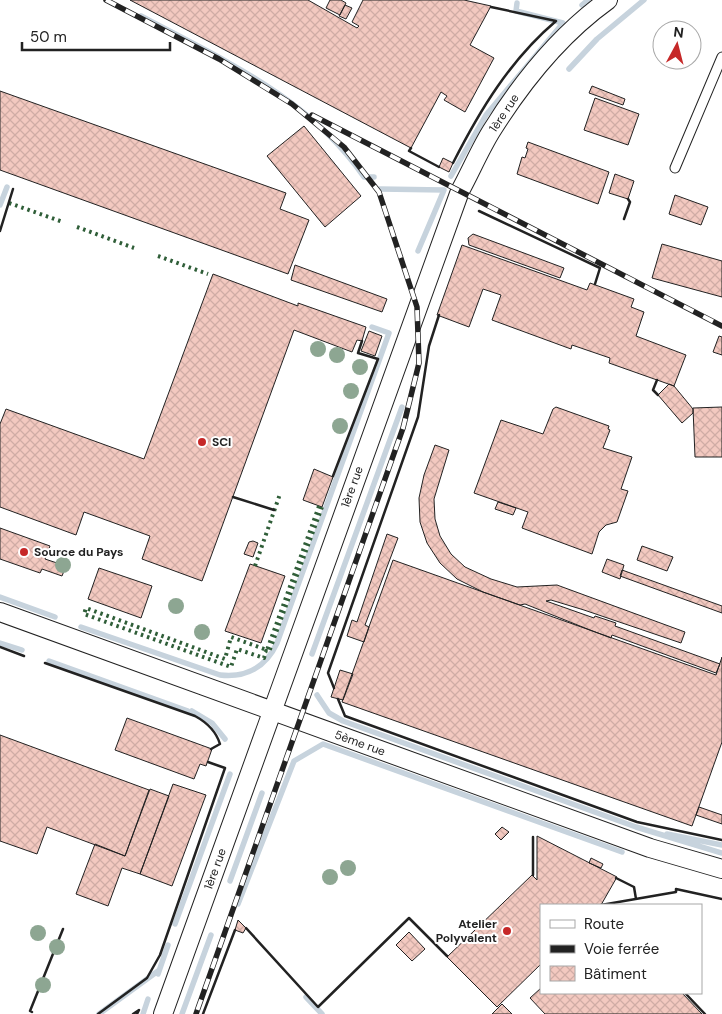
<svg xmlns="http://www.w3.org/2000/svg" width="722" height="1014" font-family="'DM Sans',sans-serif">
<defs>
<pattern id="building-cross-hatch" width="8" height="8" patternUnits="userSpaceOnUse" patternTransform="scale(1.25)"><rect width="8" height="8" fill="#f3c9c0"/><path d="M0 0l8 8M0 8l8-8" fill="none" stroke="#d0aca5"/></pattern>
</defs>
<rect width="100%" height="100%" fill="#fff"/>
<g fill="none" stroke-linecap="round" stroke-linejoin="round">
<!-- stream -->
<path stroke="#c7d3dd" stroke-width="5.5" d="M582,5L588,0
M141,16C223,60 310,98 364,177H374
M569,69L597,39L644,0
M451,176L486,115L563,23L516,11L517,3
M380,189L444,190L418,251
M0,205L7,187
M0,597L55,617
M81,627L220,675C246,678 266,667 277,643L389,333L372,327
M0,643L22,650
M312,654L402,407
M49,661L188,711
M317,695L329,713L343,721L636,827L722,853
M192,711L212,723L225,739
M667,834L722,845
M230,881L262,793
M238,904L294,761L323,744L622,852
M175,924L230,774
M158,974L168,945
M306,997L322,1014
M99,1014L158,971
M143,1014L148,999
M182,1014L211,935"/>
</g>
<!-- building -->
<path fill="url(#building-cross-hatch)" stroke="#222" d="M130,0H308L357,28L359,26L352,22L363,0H464L491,6L470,45L494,58L465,112L444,100L447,96L441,92L411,148Z
M330,0H341L346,3L340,15L326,8Z
M345,5L352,8L346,19L339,16Z
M592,86L625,99L623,105L589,93Z
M0,91L286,193L280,209L309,220L288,274L0,170Z
M595,98L639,114L628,145L584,130Z
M304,126L361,196L325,227L267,156Z
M528,142L609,172L598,204L517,174L522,157L525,158L528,149L526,148Z
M443,158L453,163L449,172L439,167Z
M615,174L634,181L628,199L609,193Z
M675,195L708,207L701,225L669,214Z
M473,234L564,268L560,278L469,245L468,238Z
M662,244L722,261V297L652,278Z
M462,245L587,290L590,283L634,299L631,307L644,312L636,336L686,355L674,386L609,363L610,358L572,345L571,349L492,320L501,295L483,289L469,327L437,315Z
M295,265L387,299L382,312L291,280Z
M213,274L298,306V303L366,327L362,341L357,340L352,352L294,330L202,581L142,559L150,536L84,512L76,535L0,507V424L6,409L144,459Z
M369,331L382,336L375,356L361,351Z
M719,336L722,337V355L713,352Z
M669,384L674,386L693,409V413L682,423L658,395Z
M556,407L609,426L608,429L610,430L603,448L632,457L621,489L628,491L617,522L606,525L599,532L592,554L522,528L528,512L474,493L501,420L543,434L553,409Z
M722,407V457H695L693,408Z
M435,445L449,450L434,499L435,519L440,536L451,554L465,567L491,579L517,587L557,585L685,632L681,643L584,610L551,600L546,601L594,618L595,616L616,623L615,626L720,664L716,673L612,635L611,638L590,630L525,604L520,605L483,592L457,579L440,563L427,543L420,522L419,498L424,475Z
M314,469L333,477L322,507L303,500Z
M498,502L516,508L513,515L495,509Z
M0,528L50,546L45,559L66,566L62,576L42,569L40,573L0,559Z
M387,534L398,538L365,625L369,627L364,642L347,636L352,620L357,622Z
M253,541L258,543L253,557L244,554L249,542Z
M642,546L673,557L667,571L637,560Z
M607,559L624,565L620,579L602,572Z
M393,560L716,675L722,657V742L692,826L342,702Z
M250,564L285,576L261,643L225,631Z
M99,568L152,586L141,618L88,599Z
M622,570L722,606V613L620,576Z
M340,670L353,674L343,700L331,697Z
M127,718L212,749L206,766L200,764L194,779L115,750Z
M0,735L149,790L125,856L47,827L37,854L0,841Z
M173,784L206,795L172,886L140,874Z
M150,789L169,796L140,874L122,868L108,906L76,894L95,844L125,856Z
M699,807L722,815V824L696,815Z
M502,827L509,832L501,840L495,834Z
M537,836L617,877L601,905H541V964L497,1007L447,957L532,875L537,880Z
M591,858L603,864L601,868L589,863Z
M238,920L246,928L243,933L235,930Z
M409,932L425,949L412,961L396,945Z
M541,988V993H682L702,1014H545L530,998Z
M502,1004L512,1014H492Z"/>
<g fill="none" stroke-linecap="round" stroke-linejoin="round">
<!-- lane casing -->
<g stroke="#222" stroke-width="11">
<path id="lane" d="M675,168L722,57"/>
</g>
<!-- street casing -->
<g stroke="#222" stroke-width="20">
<path id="street" d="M0,612L650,848L722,869
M163,1014L460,191C471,171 480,149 492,130C522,82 562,33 608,0"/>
</g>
<!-- lane -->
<use href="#lane" stroke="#fff" stroke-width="9"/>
<!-- street -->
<use href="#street" stroke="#fff" stroke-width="18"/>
<!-- rail casing -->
<g stroke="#222" stroke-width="5.5">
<path id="rail" d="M106,0L219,59L292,104L344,147L379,192L417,307L419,363L403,428L196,1014
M312,115L722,326"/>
</g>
<!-- rail -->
<use href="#rail" stroke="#fff" stroke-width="4" stroke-dasharray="11" stroke-linecap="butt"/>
<!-- hedge -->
<path stroke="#2f5e38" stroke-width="4" stroke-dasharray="2.5 4" stroke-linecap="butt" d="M9,203L63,222
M77,227L134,248
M158,256L208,274
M319,506L267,650L231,637L225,659L86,608L84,614L231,667L237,649L264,658L266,651L269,652L322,507
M255,566L280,494"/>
<!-- wall -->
<path stroke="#222" stroke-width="2.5" d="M411,148L409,151L439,167
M453,163C480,110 510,60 556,21L491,7
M479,211L600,268L595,284
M624,219L630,202L628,199
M0,231L13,189
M657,380L653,390L658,395
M333,476L378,359L358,353L362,341
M233,497L274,510
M0,647L24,656
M45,663L195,716C206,722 216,731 220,744L211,749
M334,688L328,673L418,417L429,346L439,315
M338,699L345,716L637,822L722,840
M533,875V837
M616,878L634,887L636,899
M601,905L676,892V889L722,899
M246,928L318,1007L409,918L447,956
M685,993L705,1014
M32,1012L30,1011L63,929
M98,1014L147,978L160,955L225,768L208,762
M133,1014L139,1010L137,1014
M203,1014L235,930"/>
</g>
<!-- trees -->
<g fill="#8da692">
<circle cx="318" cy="349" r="8"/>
<circle cx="337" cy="355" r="8"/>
<circle cx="360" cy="367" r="8"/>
<circle cx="351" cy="391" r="8"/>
<circle cx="340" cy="426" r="8"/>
<circle cx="63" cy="565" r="8"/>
<circle cx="176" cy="606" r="8"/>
<circle cx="202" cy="632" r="8"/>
<circle cx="348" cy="868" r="8"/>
<circle cx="330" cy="877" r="8"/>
<circle cx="38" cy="933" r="8"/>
<circle cx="57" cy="947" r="8"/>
<circle cx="43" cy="985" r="8"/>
</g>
<!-- markers -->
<g fill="#c62828" stroke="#fff" stroke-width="2">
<circle cx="202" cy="442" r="5"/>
<circle cx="24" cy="552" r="5"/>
<circle cx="507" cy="931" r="5"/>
</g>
<g text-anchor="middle" stroke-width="4" stroke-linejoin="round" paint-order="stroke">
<!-- street labels -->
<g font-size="12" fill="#222" stroke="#fff">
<text transform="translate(504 113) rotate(-56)" y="4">1ère rue</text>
<text transform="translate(352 487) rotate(-70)" y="4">1ère rue</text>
<text transform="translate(360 743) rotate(20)" y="4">5ème rue</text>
<text transform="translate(215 869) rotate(-70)" y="4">1ère rue</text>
</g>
<!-- poi labels -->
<g font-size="12" font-weight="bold" fill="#222" stroke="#fff" text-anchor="start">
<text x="212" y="446">SCI</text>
<text x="34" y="556">Source du Pays</text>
<text x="497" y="928" text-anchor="end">Atelier<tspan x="497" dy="14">Polyvalent</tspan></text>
</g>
</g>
<!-- legend -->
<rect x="540" y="904" width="162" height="90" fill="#ffffff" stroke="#a7a7a7"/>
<rect x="550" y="920" width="25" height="8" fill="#ffffff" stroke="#a7a7a7"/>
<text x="584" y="929" font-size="15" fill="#222222">Route</text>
<rect x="550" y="945" width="25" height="8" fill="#222222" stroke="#a7a7a7"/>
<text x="584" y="954" font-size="15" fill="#222222">Voie ferrée</text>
<rect x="550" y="966" width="25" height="15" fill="url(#building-cross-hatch)" stroke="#a7a7a7"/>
<text x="584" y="979" font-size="15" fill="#222222">Bâtiment</text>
<!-- north arrow -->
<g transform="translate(677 45) rotate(7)"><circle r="24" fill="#ffffff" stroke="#a7a7a7"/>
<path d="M0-4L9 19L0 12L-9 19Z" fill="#c62828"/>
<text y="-8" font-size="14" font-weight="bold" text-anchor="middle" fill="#222222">N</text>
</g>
<!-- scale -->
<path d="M22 42v8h148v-8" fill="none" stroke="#222222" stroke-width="2.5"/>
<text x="30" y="42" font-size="15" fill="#222222" stroke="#ffffff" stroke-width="4" paint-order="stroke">50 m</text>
</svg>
